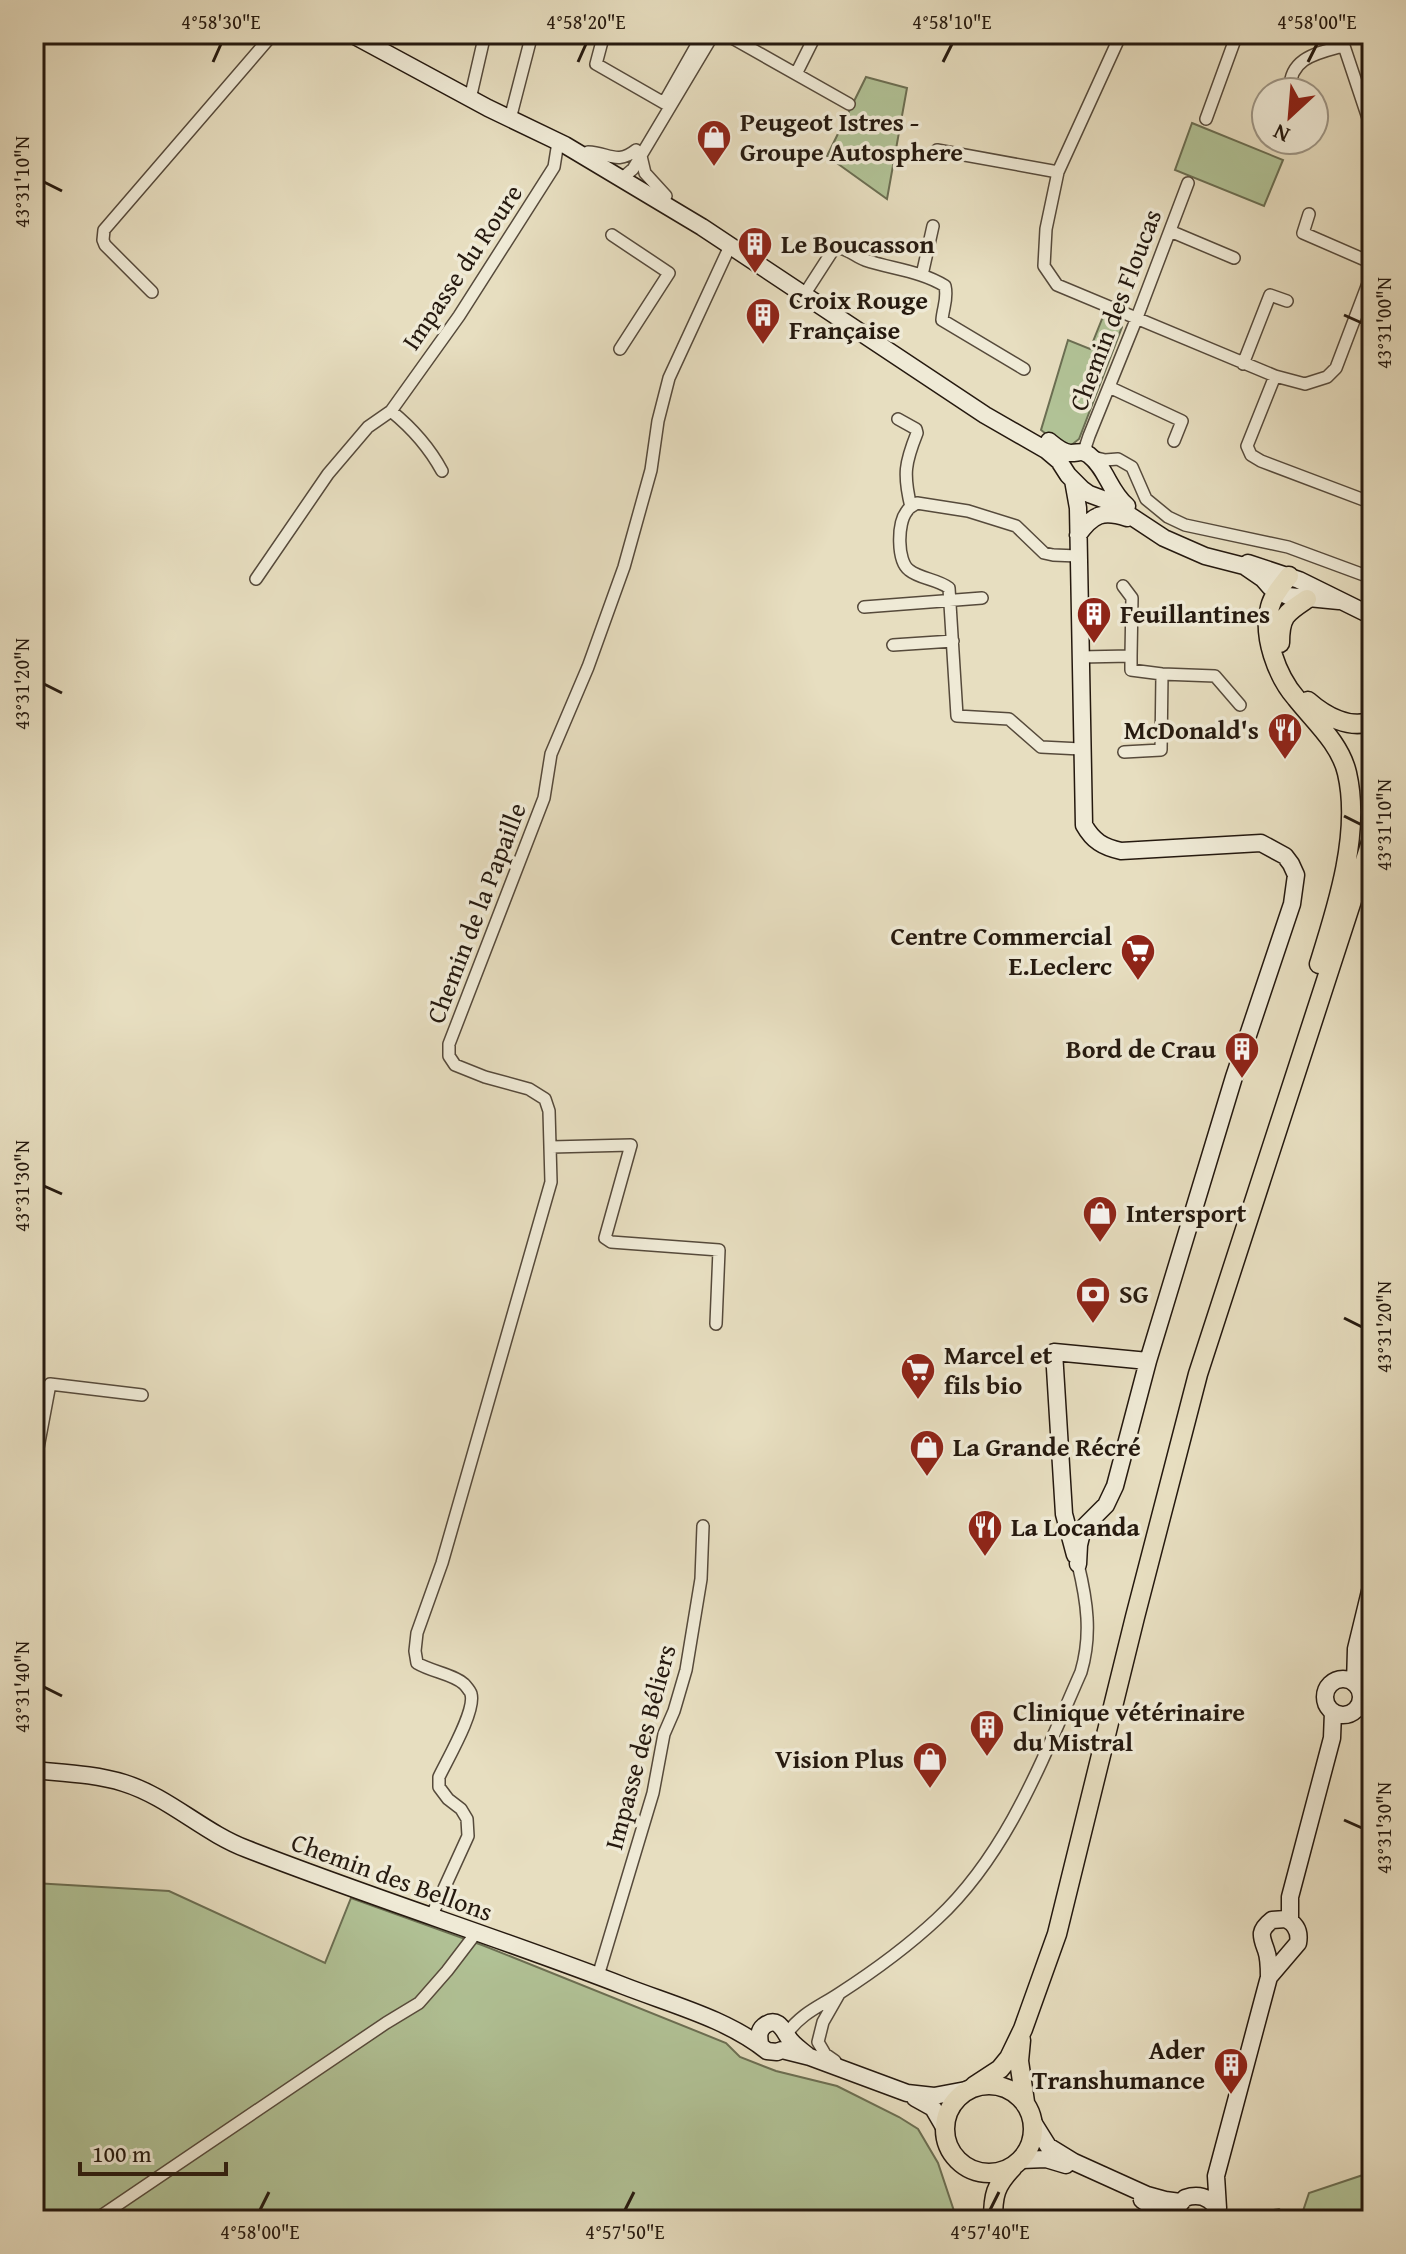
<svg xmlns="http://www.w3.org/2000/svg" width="1406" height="2254" font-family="'Gentium Book Plus',serif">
<rect width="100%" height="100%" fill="#e7dec0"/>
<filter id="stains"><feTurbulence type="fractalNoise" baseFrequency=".0025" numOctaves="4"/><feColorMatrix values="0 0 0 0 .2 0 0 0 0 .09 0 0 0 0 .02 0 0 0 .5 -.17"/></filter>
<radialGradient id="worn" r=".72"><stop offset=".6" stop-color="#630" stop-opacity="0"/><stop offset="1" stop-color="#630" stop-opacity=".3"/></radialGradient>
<!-- green -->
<path fill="#b1c296" stroke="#6b6e52" stroke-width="2" d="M866,77L907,88L887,199L827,156Z
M1192,123L1283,160L1264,206L1175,170Z
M1104,314L1118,320L1122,327L1079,439L1069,447L1060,445L1041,430L1068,340L1090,349Z
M34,1883L169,1891L325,1963L351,1898L482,1945L726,2043L740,2057L776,2071L837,2086L899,2117L918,2129L938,2163L957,2220H34Z
M1372,2172V2220H1300L1309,2193Z
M1279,2209L1293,2220H1237L1234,2216Z"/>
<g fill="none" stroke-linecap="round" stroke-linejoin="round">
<!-- street casing -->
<g stroke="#564a3b" stroke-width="14">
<path id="street" d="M604,34L596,64L664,103
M725,34L849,104
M1121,34L1058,172L1046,229L1044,266L1057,285L1275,376L1305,384L1327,377L1336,368L1372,273
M1340,34L1372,130
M34,68H36
M796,74L816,34
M1290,92C1288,58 1317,53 1343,46
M470,99L485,34
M665,101L703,34
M510,119L532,34
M1206,119L1237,34
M937,150L1058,172
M588,152C609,153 617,165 636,150
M641,156L645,173L666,196
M626,175L633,169L713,35
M1309,214L1303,233L1372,263
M1170,231L1234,258
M612,235L669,273L620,349
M922,275L933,226
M152,292L105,245L103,240L104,230L273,34
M804,295L835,247C847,248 855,256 865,260C892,269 921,271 945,286C948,299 943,307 942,320L1024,369
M1243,364L1270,295L1287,301
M1275,376L1247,446L1251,455L1261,461L1372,503
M1109,387L1182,421L1174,441
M391,411C412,428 429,447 442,471
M898,419L916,429L917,433C905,463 903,474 911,507
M1086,453V445L1089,436L1136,320L1188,183
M1093,457L1105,460L1118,459L1132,467L1146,499L1168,517L1185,525L1288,547L1372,578
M1078,556L1053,555L1044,553L1016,526L968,511L917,503C913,506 909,507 907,511C897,523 897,561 909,570C920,579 937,579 949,588L957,716L1009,719L1041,747L1081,749
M256,579L328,474L368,427L391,411L459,316L554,167L558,142
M1123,586L1132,598L1131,656
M864,607L982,598
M893,645L953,641
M1080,657L1131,656V670L1162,674L1215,676L1240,705
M1124,752L1161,750L1162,674
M551,1147L631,1145L605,1238L611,1242L719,1250L716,1324
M34,1469L50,1384L142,1395
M431,1917L468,1836L467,1819L461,1809L448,1799L439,1787V1777C447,1760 476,1711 471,1694C471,1692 465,1685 464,1684C453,1674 432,1672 417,1663L415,1651L417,1633L442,1563L551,1182L549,1111L545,1099L529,1089L485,1077L455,1065L449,1056V1044L544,798L551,754L588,667L624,567L651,470L658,421L669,378L730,246
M598,1976L653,1793L664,1734L674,1711L686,1670L701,1579L703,1526
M787,2033C803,2012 819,2007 840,1993C874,1971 908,1946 937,1919C1008,1853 1043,1758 1081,1672C1092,1635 1087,1601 1078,1564
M835,2061L825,2054L818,2042L823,2022L839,1994
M95,2220L386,2023L419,2003L447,1971L476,1933"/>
</g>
<!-- secondary casing -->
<g stroke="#25190f" stroke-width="19">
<path id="secondary" d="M351,34L488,108L565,145L702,227L985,415L1046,450L1059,461L1068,475L1082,489L1089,494L1108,501L1164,538L1205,556L1244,566L1263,579L1270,587L1288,596L1339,601
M1049,441C1055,446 1063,453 1071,453C1079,453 1082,450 1089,455C1107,469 1109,491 1127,506
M1073,480L1078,508L1084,825C1093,841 1103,847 1121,851L1261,843L1285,856L1291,864L1296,875L1292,904L1234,1077L1148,1361L1115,1486L1106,1505L1083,1528L1079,1545L1078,1564
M1078,535C1093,514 1103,510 1127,518
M1248,563L1299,580L1372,616
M1075,1555L1064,1514L1054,1352L1148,1361
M1325 1697a18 18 0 1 1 36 0a18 18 0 1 1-36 0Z
M1355,1684L1356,1649L1372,1583
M34,1770C64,1773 95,1774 124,1783C169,1797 204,1833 247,1849C372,1898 500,1938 624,1986C673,2005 727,2019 767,2051L777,2052L782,2050L810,2057L907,2093L934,2096L966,2090
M1290,1921V1897L1332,1738L1333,1712
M760,2044C759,2037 758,2031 764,2026C777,2016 783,2029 788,2037C792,2044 801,2050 807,2055
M915,2098L933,2108L944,2127
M1033,2122L1048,2146L1074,2162L1147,2195L1165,2200L1180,2202
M1021,2160L1046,2159L1066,2165
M1142,2200L1171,2220
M1218,2208L1216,2176L1269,1977C1269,1969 1269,1958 1266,1950C1261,1936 1258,1931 1272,1920L1286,1919C1296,1924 1300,1932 1298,1943L1269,1977
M1175,2210L1185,2198C1203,2192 1218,2201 1220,2220"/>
</g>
<!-- primary casing -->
<g stroke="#25190f" stroke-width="21">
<path id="primary" d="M1289,576C1282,585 1273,595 1270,607C1262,636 1277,676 1296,698C1314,721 1340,743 1347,773C1361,833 1337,907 1319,964
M1280,643C1280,616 1286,613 1307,599
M1308,701C1325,716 1350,730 1372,721
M1021,2040L1019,2061L1025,2102
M945 2129a44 44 0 1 1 88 0a44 44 0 1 1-88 0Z
M974,2086L1000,2069L1009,2058L1023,2029L1057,1934L1135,1617L1198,1374L1372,839
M993,2220C993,2195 995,2186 1013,2167"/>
</g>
<!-- street -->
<use href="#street" stroke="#efead6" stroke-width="11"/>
<!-- secondary -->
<use href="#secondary" stroke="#efead6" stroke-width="16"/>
<!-- primary -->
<use href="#primary" stroke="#e7dec0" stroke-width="18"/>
</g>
<!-- ticks -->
<path fill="none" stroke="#25190f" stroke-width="3" d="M213,62L221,44M578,62L586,44M943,62L952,44M1308,62L1317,44M44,182L62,191M1344,315L1362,323M44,684L62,693M1344,816L1362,825M44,1186L62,1194M1344,1318L1362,1327M44,1687L62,1696M1344,1820L1362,1828M260,2210L269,2192M625,2210L634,2192M990,2210L999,2192"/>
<!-- icons -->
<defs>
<g id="shop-pin" transform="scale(1.8)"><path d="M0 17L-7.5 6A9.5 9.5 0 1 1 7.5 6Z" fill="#8f2418" stroke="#efead6"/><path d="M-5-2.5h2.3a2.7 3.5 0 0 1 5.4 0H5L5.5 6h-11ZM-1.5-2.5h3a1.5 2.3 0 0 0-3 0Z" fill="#fff"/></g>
<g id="building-pin" transform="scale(1.8)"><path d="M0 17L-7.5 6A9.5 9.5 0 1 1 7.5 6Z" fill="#8f2418" stroke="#efead6"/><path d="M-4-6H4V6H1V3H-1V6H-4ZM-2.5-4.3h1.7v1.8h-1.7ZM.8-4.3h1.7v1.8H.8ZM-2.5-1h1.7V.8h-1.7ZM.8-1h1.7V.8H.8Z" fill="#fff"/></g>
<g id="restaurant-pin" transform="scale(1.8)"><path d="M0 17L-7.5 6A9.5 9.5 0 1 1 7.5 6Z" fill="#8f2418" stroke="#efead6"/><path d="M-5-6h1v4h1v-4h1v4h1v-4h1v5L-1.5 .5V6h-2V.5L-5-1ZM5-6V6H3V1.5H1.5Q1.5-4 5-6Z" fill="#fff"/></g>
<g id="supermarket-pin" transform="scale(1.8)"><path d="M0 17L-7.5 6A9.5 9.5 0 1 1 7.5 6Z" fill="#8f2418" stroke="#efead6"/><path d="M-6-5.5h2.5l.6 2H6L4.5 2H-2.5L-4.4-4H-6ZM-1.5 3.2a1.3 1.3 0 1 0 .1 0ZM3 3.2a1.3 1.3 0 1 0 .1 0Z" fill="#fff"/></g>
<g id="bank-pin" transform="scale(1.8)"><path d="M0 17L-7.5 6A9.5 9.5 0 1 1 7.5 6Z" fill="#8f2418" stroke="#efead6"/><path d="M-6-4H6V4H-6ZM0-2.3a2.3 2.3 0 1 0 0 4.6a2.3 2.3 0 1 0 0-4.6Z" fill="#fff"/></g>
</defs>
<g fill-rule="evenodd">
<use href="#shop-pin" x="714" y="137"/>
<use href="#building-pin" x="755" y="244"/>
<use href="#building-pin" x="763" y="315"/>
<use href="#building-pin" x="1094" y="614"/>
<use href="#restaurant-pin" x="1285" y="730"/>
<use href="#supermarket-pin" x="1138" y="951"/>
<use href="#building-pin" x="1242" y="1049"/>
<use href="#shop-pin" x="1100" y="1213"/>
<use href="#bank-pin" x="1093" y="1294"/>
<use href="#supermarket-pin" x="918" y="1370"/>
<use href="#shop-pin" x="927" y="1447"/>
<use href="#restaurant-pin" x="985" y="1527"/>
<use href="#building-pin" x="987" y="1727"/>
<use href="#shop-pin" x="930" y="1759"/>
<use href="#building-pin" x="1231" y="2065"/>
</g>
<g text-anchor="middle" stroke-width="7" stroke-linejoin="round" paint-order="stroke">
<!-- poi labels -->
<g font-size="26" font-weight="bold" fill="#25190f" stroke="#efead6" text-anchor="start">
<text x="740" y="131">Peugeot Istres -<tspan x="740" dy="30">Groupe Autosphere</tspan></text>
<text x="781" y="253">Le Boucasson</text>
<text x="789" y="309">Croix Rouge<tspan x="789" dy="30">Française</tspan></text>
<text x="1120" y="623">Feuillantines</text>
<text x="1259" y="739" text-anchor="end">McDonald's</text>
<text x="1112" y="945" text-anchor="end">Centre Commercial<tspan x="1112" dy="30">E.Leclerc</tspan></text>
<text x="1216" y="1058" text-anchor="end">Bord de Crau</text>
<text x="1126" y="1222">Intersport</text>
<text x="1119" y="1303">SG</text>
<text x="944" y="1364">Marcel et<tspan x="944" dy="30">fils bio</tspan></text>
<text x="953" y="1456">La Grande Récré</text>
<text x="1011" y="1536">La Locanda</text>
<text x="1013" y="1721">Clinique vétérinaire<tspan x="1013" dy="30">du Mistral</tspan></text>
<text x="904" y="1768" text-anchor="end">Vision Plus</text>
<text x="1205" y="2059" text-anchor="end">Ader<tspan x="1205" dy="30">Transhumance</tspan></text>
</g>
<!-- street labels -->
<g font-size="26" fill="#25190f" stroke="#efead6">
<text transform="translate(462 267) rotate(-56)" y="9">Impasse du Roure</text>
<text transform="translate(1115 310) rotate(-69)" y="9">Chemin des Floucas</text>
<text transform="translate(476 913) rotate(-69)" y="9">Chemin de la Papaille</text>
<text transform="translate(640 1747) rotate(-75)" y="9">Impasse des Béliers</text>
<text transform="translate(392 1877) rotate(20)" y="9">Chemin des Bellons</text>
</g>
</g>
<!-- margin -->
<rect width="1406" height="2254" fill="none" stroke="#e7dec0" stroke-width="88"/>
<!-- north arrow -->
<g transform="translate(1290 116) rotate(206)"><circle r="38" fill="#efead6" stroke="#9e9686" stroke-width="2"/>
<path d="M0-6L14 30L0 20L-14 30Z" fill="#8f2418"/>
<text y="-12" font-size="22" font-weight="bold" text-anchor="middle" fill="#25190f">N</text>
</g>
<!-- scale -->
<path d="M80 2162v12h146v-12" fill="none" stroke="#25190f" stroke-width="4"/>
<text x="92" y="2162" font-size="24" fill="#25190f" stroke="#efead6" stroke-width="6" paint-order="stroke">100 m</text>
<rect x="44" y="44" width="1318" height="2166" fill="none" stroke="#25190f" stroke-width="3"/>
<g font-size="20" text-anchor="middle" fill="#25190f">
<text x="221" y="29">4°58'30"E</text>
<text x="586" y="29">4°58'20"E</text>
<text x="952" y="29">4°58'10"E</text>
<text x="1317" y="29">4°58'00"E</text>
<text transform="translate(22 182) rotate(-90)" y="7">43°31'10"N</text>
<text transform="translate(1384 323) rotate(-90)" y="7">43°31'00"N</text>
<text transform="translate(22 684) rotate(-90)" y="7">43°31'20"N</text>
<text transform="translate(1384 825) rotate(-90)" y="7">43°31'10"N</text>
<text transform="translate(22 1186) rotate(-90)" y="7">43°31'30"N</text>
<text transform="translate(1384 1327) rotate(-90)" y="7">43°31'20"N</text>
<text transform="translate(22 1687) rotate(-90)" y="7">43°31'40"N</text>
<text transform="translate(1384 1828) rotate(-90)" y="7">43°31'30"N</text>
<text x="260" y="2239">4°58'00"E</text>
<text x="625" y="2239">4°57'50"E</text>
<text x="990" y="2239">4°57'40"E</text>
</g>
<rect width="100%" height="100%" filter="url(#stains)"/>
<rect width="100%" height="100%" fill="url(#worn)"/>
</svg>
